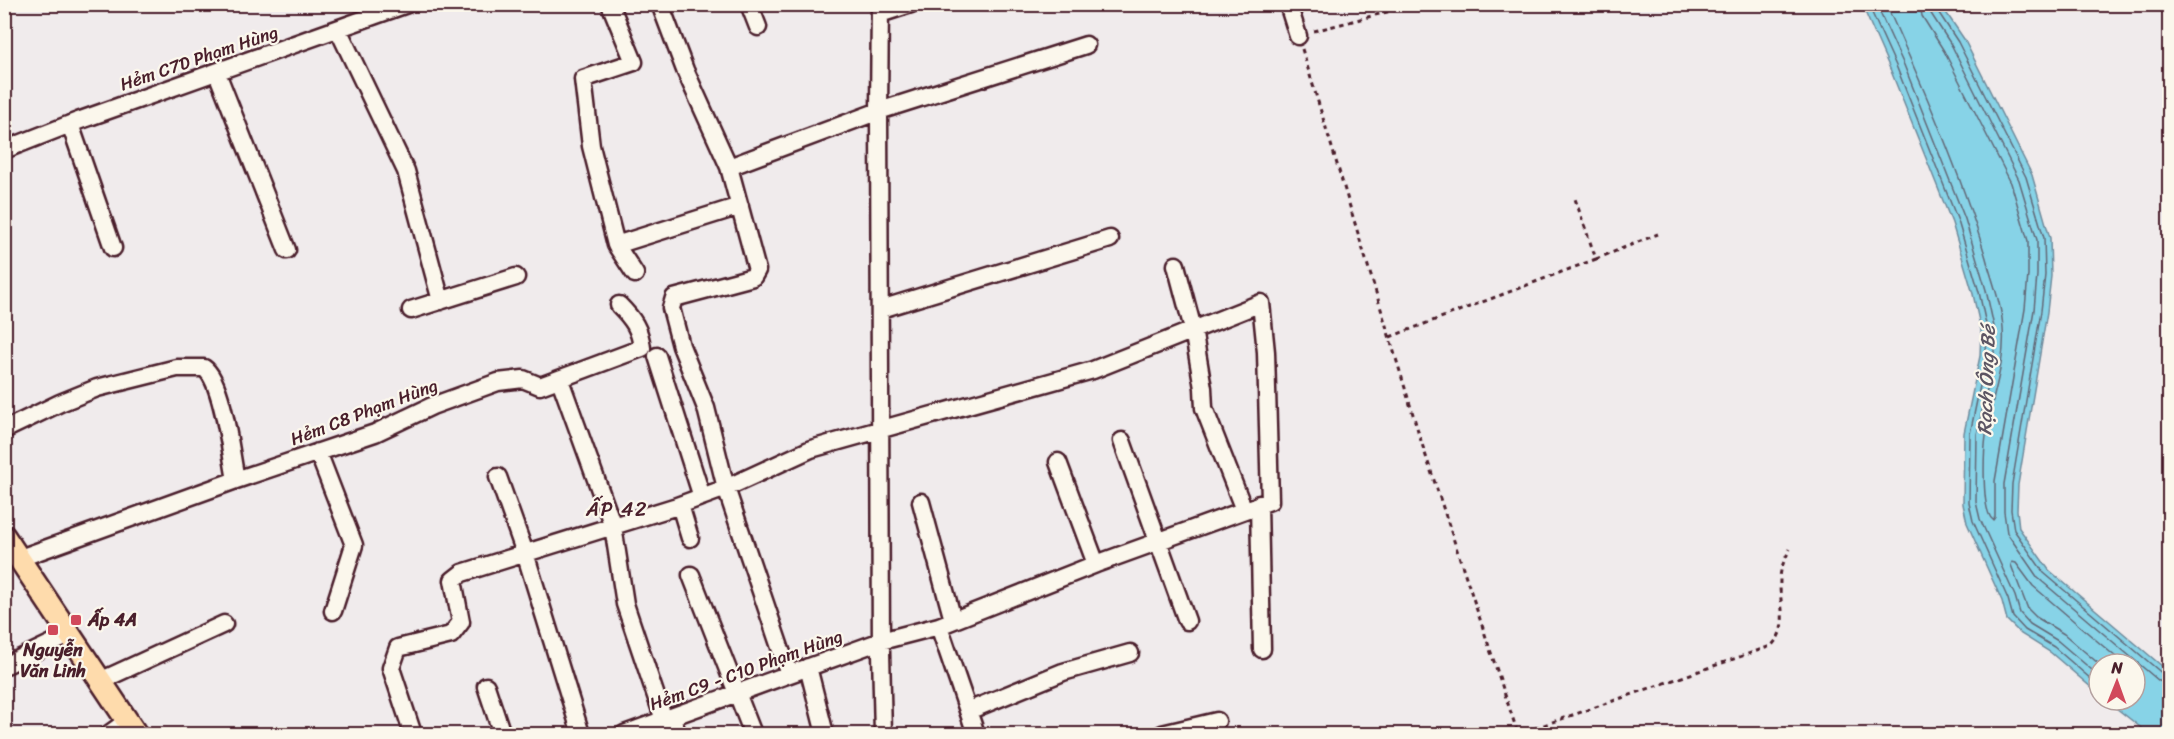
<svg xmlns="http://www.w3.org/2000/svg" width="2174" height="739" font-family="Sriracha,sans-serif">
<rect width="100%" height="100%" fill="#f0ebec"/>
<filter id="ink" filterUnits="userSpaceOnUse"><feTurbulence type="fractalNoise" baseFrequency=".0167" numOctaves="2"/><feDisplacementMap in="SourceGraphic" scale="12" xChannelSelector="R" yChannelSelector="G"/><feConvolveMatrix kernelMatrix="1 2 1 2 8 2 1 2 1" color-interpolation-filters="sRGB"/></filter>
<g filter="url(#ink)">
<!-- water -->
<path fill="#87d3e7" stroke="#6f8b9c" stroke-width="1.5" d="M1862,5H1941L1964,39L2032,175L2050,238L2051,276L2047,312L2018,485L2017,510L2019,528L2049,570L2169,672V734H2149L2106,700H2135V664H2099V694L2050,652L2021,634L2007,620L2002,601L1967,523L1963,504L1964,433L1980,356L1981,330L1973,294L1952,223L1891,71Z"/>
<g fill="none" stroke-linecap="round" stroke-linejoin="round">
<!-- shore -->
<path stroke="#626776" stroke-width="1.5" d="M1868,4L1897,68L1958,221L1979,292L1987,329L1986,357L1970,434L1969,503L1973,521L2008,599L2013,617L2025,630L2054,647L2099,686
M1876,4L1904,65L1965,219L1986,290L1994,327V359L1977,434L1976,502L1980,519L2015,596L2020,613L2030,624L2058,641L2099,676
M1886,4C1923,87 1960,171 1986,258C1992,281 2002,305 2003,329C2006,366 1990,400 1986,436C1984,451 1981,512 1993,520L1995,517V481L2025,309L2028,275V241L2011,183L1944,51L1922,16L1920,4
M1929,4L1930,12L1952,46L2019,180L2037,240V275L2034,310L2004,484V512L2007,533L2038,578L2159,681L2170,684
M1936,4L1937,10L1958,42L2026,177L2044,238L2045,275L2041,311L2012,484L2011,510L2014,530L2044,573L2164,675L2170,676
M2099,664L2064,634L2036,617L2028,609L2011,565L2012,562L2016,563L2033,586L2124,664"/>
<!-- minor casing -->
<g stroke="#4a1f2b" stroke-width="21">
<path id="minor" d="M610,4L634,62L583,79L591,146L616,245
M660,4L685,70L729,167L757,270L753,277L674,298L671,308L681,346L706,408L726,488L789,674
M749,4L758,27
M880,4L879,111L881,652L883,734
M1288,4L1298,36
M880,14L911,4
M338,29L406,171L441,301
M217,73L287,250
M70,124L113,248
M4,150L78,121L407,4
M729,167L879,111L1086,45
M1176,265L1193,329L1203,388L1204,408L1244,510
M635,274L616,245L740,206
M881,309L1110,239
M411,310L516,277
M657,356L702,497
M560,380L613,526L625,604L664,720
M4,430L60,403L97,388L177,368H204C223,381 231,455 236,480
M1122,441L1187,621
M318,452L354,545L333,611
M1058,462L1096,564
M498,477L525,553L581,734
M921,502L953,620
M1259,504L1262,649
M680,505L690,538
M20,558L236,480L375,433L432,406L498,382L523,379L540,386L642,348C640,329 633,319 619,305
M691,575L753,734
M939,626L976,734
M4,666L69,635
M808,667L825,734
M100,681L224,624
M486,686L502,734
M968,711L1063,672L1130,653
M671,718L678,734
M109,734L127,721
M413,734L391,668L398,648L451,635L461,622L453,580L462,573L674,507L726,488L811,449L1093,370L1261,303L1266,352L1270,501L1096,564L939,626L881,641L624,734
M1162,734L1217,721"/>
</g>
<!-- major casing -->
<g stroke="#4a1f2b" stroke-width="26">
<path id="major" d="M4,536L136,734"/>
</g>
<!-- path -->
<path stroke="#4a1f2b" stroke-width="3" stroke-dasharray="4.5 4.5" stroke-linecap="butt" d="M1314,31L1418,4
M1302,49L1422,444L1518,734
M1596,259L1658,234
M1390,337L1596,259L1574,196
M1518,734L1771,646C1790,628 1779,604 1780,580C1780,568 1785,559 1790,549"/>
<!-- minor -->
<use href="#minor" stroke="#fbf7ec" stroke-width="16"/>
<!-- major -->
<use href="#major" stroke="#fedbac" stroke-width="21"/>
</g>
</g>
<!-- markers -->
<g fill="#d1495b" stroke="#fbf7ec" stroke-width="2">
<rect x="70" y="614" width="12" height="12" rx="3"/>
<rect x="47" y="624" width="12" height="12" rx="3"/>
</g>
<g text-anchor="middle" stroke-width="4.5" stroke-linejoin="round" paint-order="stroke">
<!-- street labels -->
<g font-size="18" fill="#4a1f2b" stroke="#fbf7ec">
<text transform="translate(199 58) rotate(-19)" y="6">Hẻm C7D Phạm Hùng</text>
<text transform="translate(364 412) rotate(-21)" y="6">Hẻm C8 Phạm Hùng</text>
<text transform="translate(746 670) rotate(-20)" y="6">Hẻm C9 - C10 Phạm Hùng</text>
</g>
<!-- poi labels -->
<g font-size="18" font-weight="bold" fill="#4a1f2b" stroke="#fbf7ec" text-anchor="start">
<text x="88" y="626">Ấp 4A</text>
<text x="53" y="656" text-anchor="middle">Nguyễn<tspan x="53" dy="21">Văn Linh</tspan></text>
</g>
<!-- water labels -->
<g font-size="20" font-style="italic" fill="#5c5563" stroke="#fbf7ec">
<text transform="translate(1986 380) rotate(-88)" y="7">Rạch Ông Bé</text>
</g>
<!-- neighbourhood labels -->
<g font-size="20" letter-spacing="1.5" fill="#4a1f2b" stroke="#fbf7ec">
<text x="617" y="516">ẤP 42</text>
</g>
</g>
<!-- margin -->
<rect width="2174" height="739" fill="none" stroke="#fbf7ec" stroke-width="24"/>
<rect x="12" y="12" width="2150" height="715" fill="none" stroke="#4a1f2b" stroke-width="2" filter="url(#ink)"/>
<!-- north arrow -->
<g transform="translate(2117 682) rotate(1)"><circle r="28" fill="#fbf7ec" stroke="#b4a19f" stroke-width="1.5"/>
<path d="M0-4.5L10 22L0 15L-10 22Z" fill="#d1495b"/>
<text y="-9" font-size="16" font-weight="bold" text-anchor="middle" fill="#4a1f2b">N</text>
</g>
</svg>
